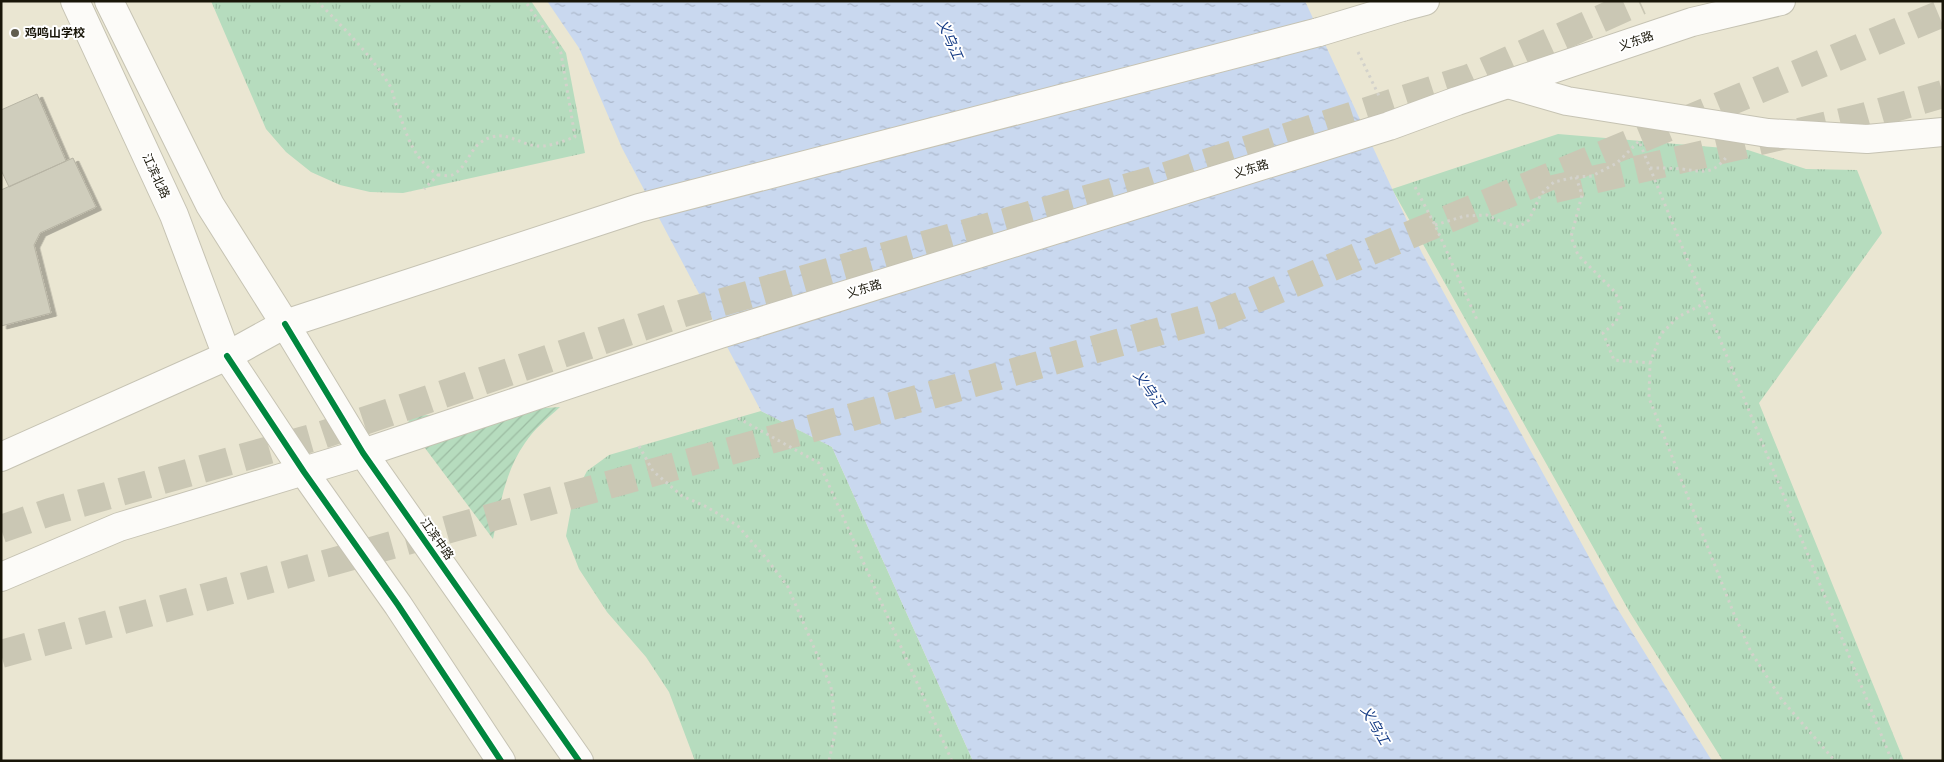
<svg xmlns="http://www.w3.org/2000/svg" width="1944" height="762" font-family="'IBM Plex Sans','Noto Sans SC',sans-serif">
<defs>
<pattern id="park-tufts" width="24" height="20" patternUnits="userSpaceOnUse" patternTransform="scale(1.25)"><rect width="24" height="20" fill="#b6dcbe"/><path d="M3 7l-1-3M5 7V3M7 7l1-3M15 17l-1-3M17 17v-4M19 17l1-3" fill="none" stroke="#9cbca2"/></pattern>
<pattern id="garden-furrows" width="10" height="10" patternUnits="userSpaceOnUse" patternTransform="scale(1.25)"><rect width="10" height="10" fill="#b6dcbe"/><path d="M-1 1l2-2M0 10L10 0M9 11l2-2" fill="none" stroke="#9cbca2"/></pattern>
<pattern id="water-ripples" width="26" height="14" patternUnits="userSpaceOnUse" patternTransform="scale(1.25)"><rect width="26" height="14" fill="#c9d8ef"/><path d="M2 4q2-2 4 0t4 0M15 11q2-2 4 0t4 0" fill="none" stroke="#acb8cb"/></pattern>
<filter id="shadow"><feDropShadow dx="5.5" dy="3" stdDeviation="0" flood-color="#0004"/></filter>
</defs>
<rect width="100%" height="100%" fill="#eae6d2"/>
<!-- park -->
<path fill="url(#park-tufts)" d="M211,1H531L566,53L585,153L403,193L370,192L340,185L311,172L286,152L266,129Z
M1558,134L1748,150L1806,169L1857,170L1882,233L1759,403L1904,761H1723L1629,611L1392,189Z
M761,411L832,447L973,761H695L669,692L646,657L607,612L579,569L566,536L573,498L587,471L609,455Z"/>
<!-- garden -->
<path fill="url(#garden-furrows)" d="M560,407C548,418 534,429 525,443C505,471 500,506 493,539L407,424L412,416Z"/>
<!-- water -->
<path fill="url(#water-ripples)" d="M547,1H1305L1422,253L1617,608L1712,761H973L832,447L761,411L622,148L579,48Z"/>
<!-- building -->
<path fill="#cfcdbc" stroke="#b7b4a4" filter="url(#shadow)" d="M37,94L66,161L9,187L1,170V110Z
M73,158L96,207L40,233L34,245L51,313L1,326V190Z"/>
<g fill="none" stroke-linecap="round" stroke-linejoin="round">
<!-- highway-tunnel -->
<path stroke="#cac7b4" stroke-width="28" stroke-dasharray="28 14" stroke-linecap="butt" d="M1554,189L1863,117L1943,94
M1,529L50,512L322,435L684,313L1150,181L1469,78L1640,1
M1,654L1215,316L1943,13"/>
<!-- secondary casing -->
<g stroke="#c6c3b3" stroke-width="30">
<path id="secondary" d="M75,1L174,215L227,356L304,472L398,605L501,761
M109,1L210,205L285,324L363,453L579,761
M1402,7L1425,1
M1,457L227,356L285,324L639,208L1319,32
M1,577L119,527L363,453L720,334L1389,126L1457,101L1692,22L1781,1"/>
</g>
<!-- highway casing -->
<g stroke="#c6c3b3" stroke-width="30">
<path id="highway" d="M1508,84L1567,101L1768,133L1867,139L1943,132"/>
</g>
<!-- path -->
<path stroke="#d3d2cb" stroke-width="3" stroke-dasharray="2.5 4" stroke-linecap="butt" d="M317,1C342,26 372,56 390,86C393,92 394,99 396,104C407,134 411,157 438,175L424,189
M1358,52L1380,98
M1650,168C1661,168 1672,168 1682,169C1704,172 1713,175 1728,155
M438,175C443,175 450,177 454,174C470,165 469,143 492,137C508,132 522,145 537,146C550,147 563,141 575,137L561,53L525,1
M1576,177L1582,195L1571,237L1578,255L1615,292L1621,307L1616,322L1603,333L1614,360L1650,363L1649,398L1734,614L1751,652L1782,700L1835,761
M1415,187L1435,225L1478,322
M1435,225L1465,216L1487,215L1504,223L1519,227L1529,220L1541,194L1554,182L1576,177L1592,176L1617,163L1639,141L1892,761
M1650,363L1661,334L1678,317L1705,303
M738,418L819,463L952,761
M639,446L653,471L682,496L707,507L738,526L766,558L788,587L831,687L836,728L829,761"/>
<!-- secondary -->
<use href="#secondary" stroke="#fcfbf8" stroke-width="28"/>
<!-- highway -->
<use href="#highway" stroke="#fcfbf8" stroke-width="28"/>
<!-- secondary-bridge casing -->
<g stroke="#c6c3b3" stroke-width="30" stroke-linecap="butt">
<path id="secondary-bridge" d="M1319,32L1402,7"/>
</g>
<!-- secondary-bridge -->
<use href="#secondary-bridge" stroke="#fcfbf8" stroke-width="28"/>
<!-- cycleway casing -->
<g stroke="#fff" stroke-width="9">
<path id="cycleway" d="M285,324L363,453L579,761
M227,356L304,472L398,605L501,761"/>
</g>
<!-- cycleway -->
<use href="#cycleway" stroke="#00873e" stroke-width="6"/>
</g>
<!-- markers -->
<circle fill="#625e4f" stroke="#fff" stroke-width="2" cx="15" cy="33" r="5"/>
<g text-anchor="middle" stroke-width="4" stroke-linejoin="round" paint-order="stroke">
<!-- poi labels -->
<g font-size="12" font-weight="bold" fill="#181508" stroke="#fff" text-anchor="start">
<text x="25" y="37">鸡鸣山学校</text>
</g>
<!-- street labels -->
<g font-size="12" fill="#181508" stroke="#fff">
<text transform="translate(1636 41) rotate(-19)" y="4">义东路</text>
<text transform="translate(1251 169) rotate(-17)" y="4">义东路</text>
<text transform="translate(156 176) rotate(65)" y="4">江滨北路</text>
<text transform="translate(864 289) rotate(-17)" y="4">义东路</text>
<text transform="translate(437 539) rotate(55)" y="4">江滨中路</text>
</g>
<!-- water labels -->
<g font-size="14" font-style="italic" fill="#113883" stroke="#fff">
<text transform="translate(950 39) rotate(66)" y="5">义乌江</text>
<text transform="translate(1149 389) rotate(55)" y="5">义乌江</text>
<text transform="translate(1375 725) rotate(60)" y="5">义乌江</text>
</g>
</g>
<!-- border -->
<rect width="1944" height="762" fill="none" stroke="#181508" stroke-width="5"/>
</svg>
